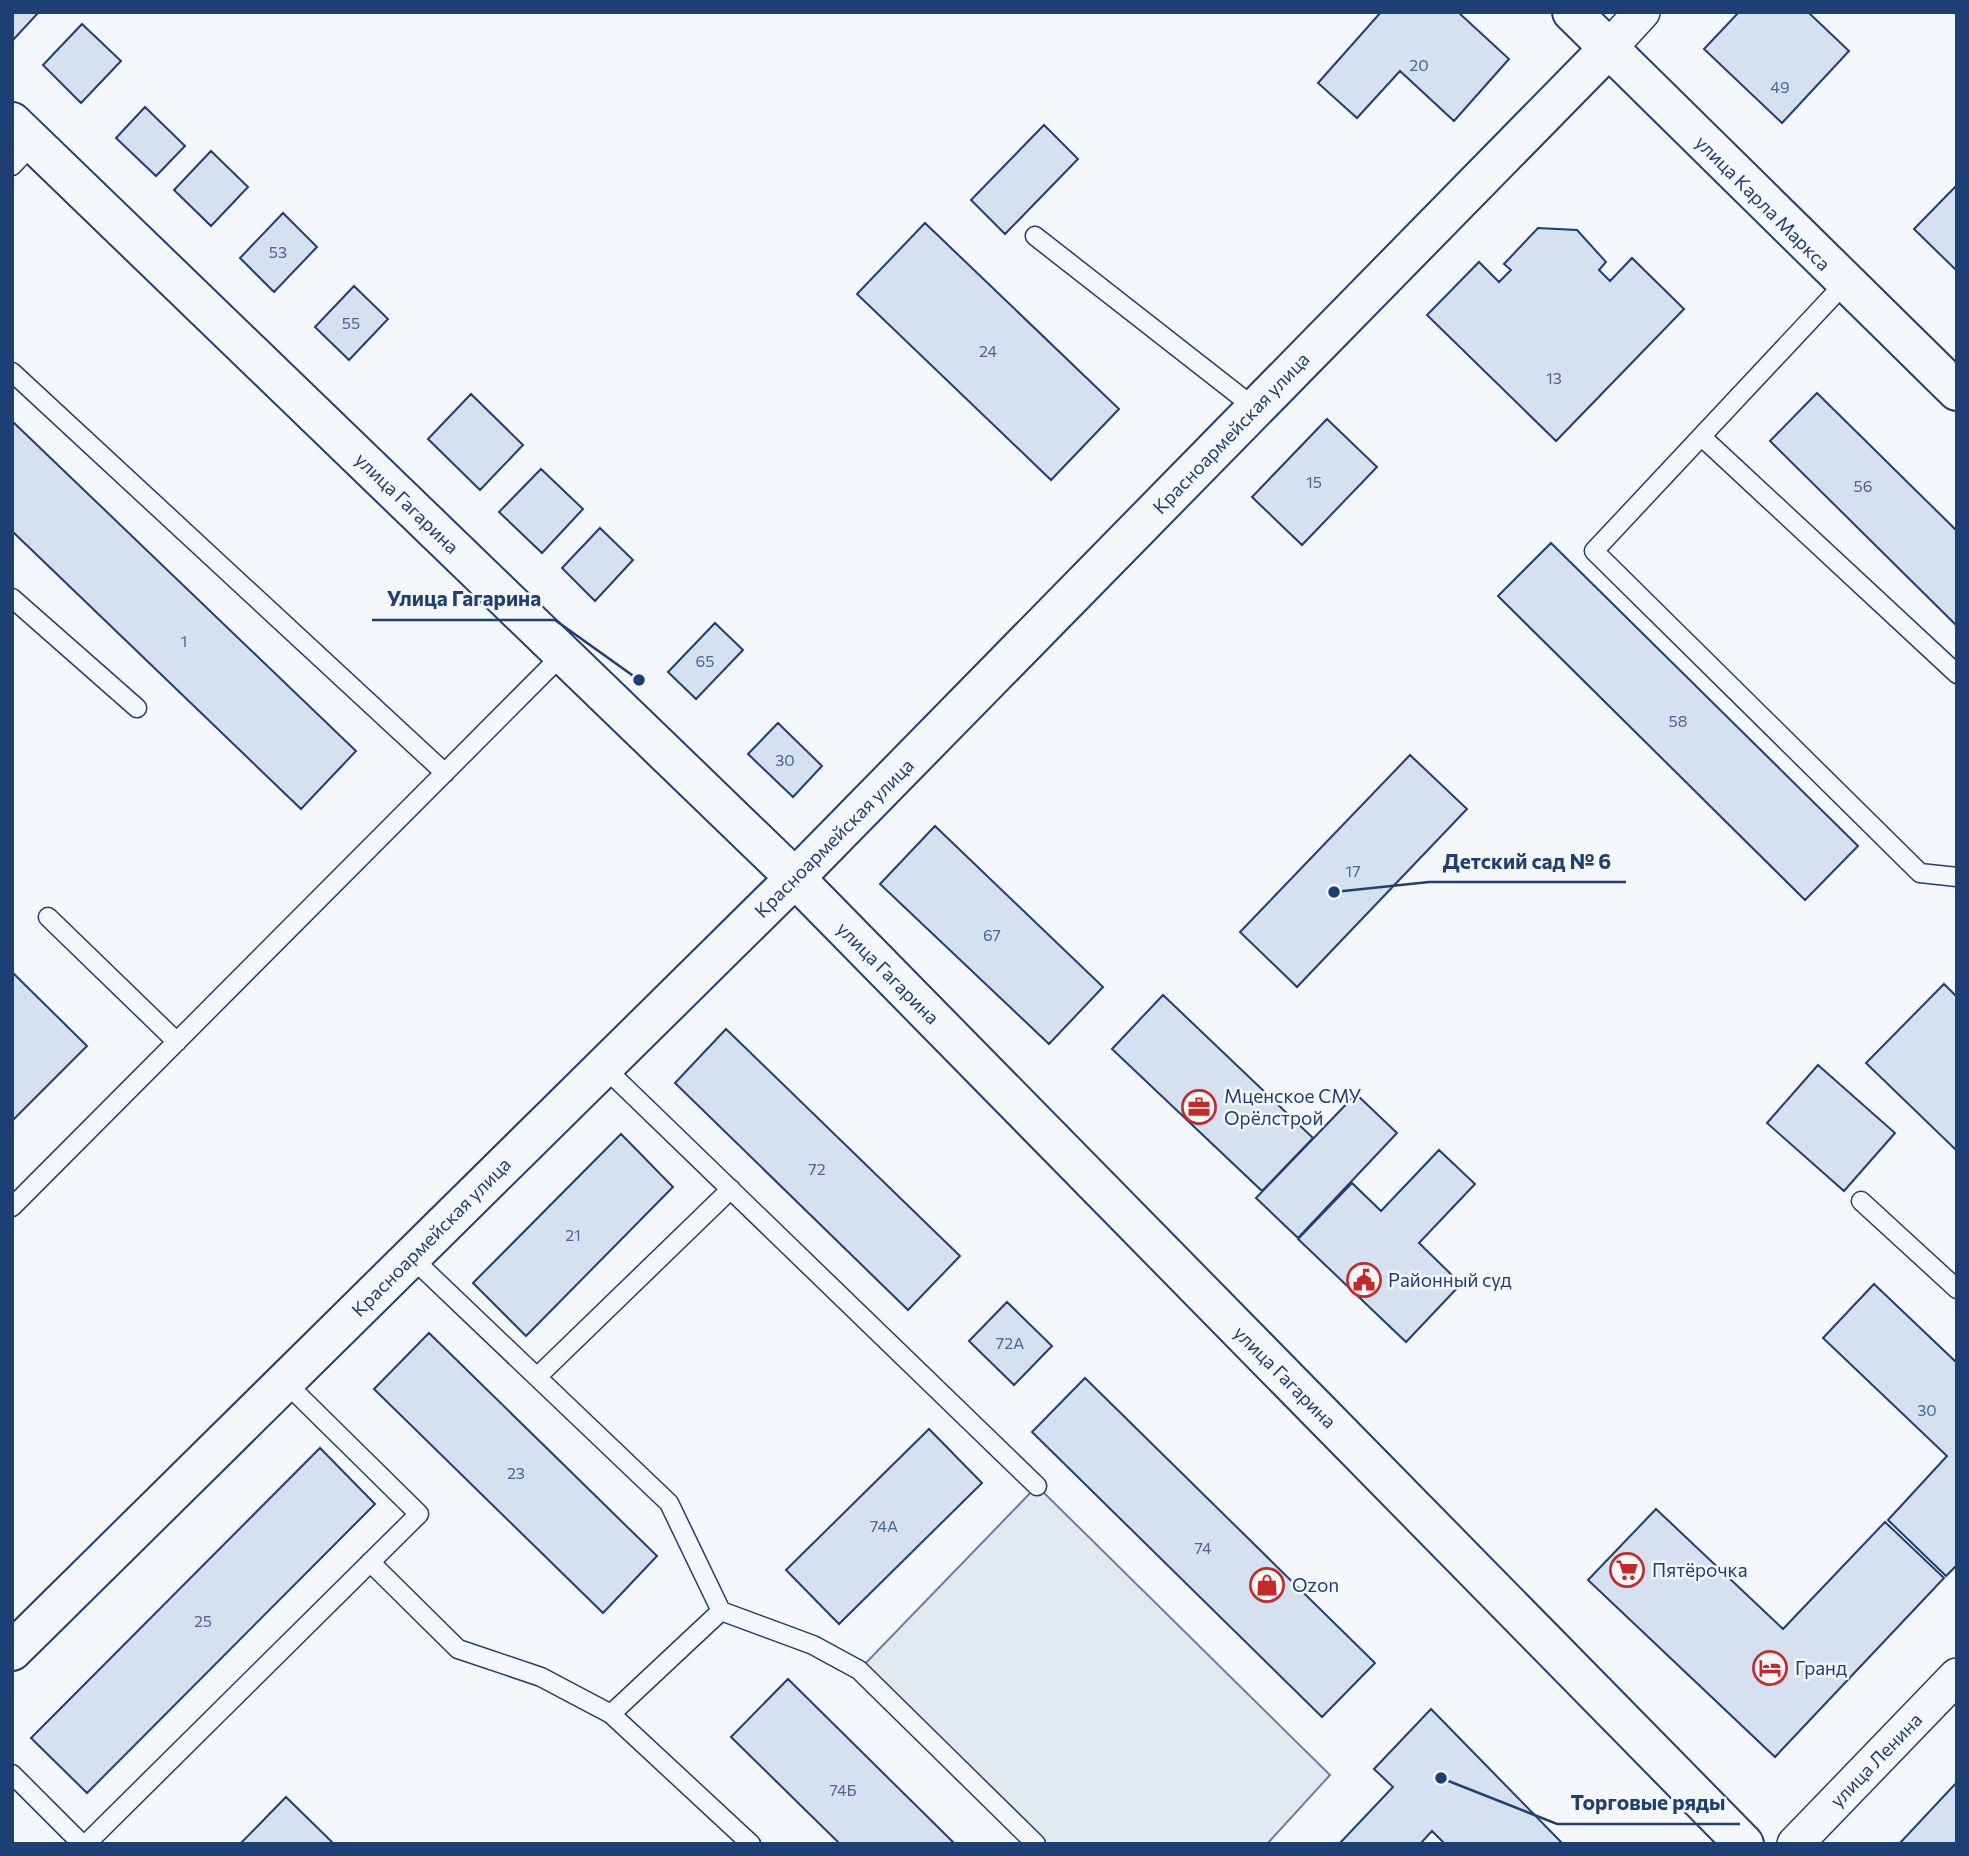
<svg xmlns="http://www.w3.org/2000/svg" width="1969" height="1856" font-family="Commissioner,sans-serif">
<rect width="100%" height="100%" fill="#f4f7fb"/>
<!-- green -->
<path fill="#e3e9f0" stroke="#687fa3" stroke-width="2" d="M1037,1486L1330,1775L1267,1844H1036L859,1670Z"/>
<!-- building -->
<path fill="#d5e0f0" stroke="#1d3f73" stroke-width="2" d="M12,12H39L13,40H12Z
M1381,12H1458L1509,59L1454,121L1400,71L1357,118L1318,83Z
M1739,12H1808L1849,51L1782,123L1704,49Z
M82,24L121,61L81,103L43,65Z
M145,107L185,146L156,176L116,138Z
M1044,125L1078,159L1005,234L971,200Z
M211,151L248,187L211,226L174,190Z
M1957,185V271L1914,229Z
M283,213L317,247L274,292L240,258Z
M925,223L1119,409L1051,480L857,294Z
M1538,228L1577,230L1606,262L1599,270L1610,281L1632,258L1684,309L1556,441L1427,315L1479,262L1499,282L1511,270L1504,264Z
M354,286L388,319L349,360L315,327Z
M1817,393L1957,531V626L1770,441Z
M471,394L523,445L480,490L428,439Z
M1327,419L1377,467L1302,545L1252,497Z
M12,421L356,751L301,809L12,531Z
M541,469L583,509L542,553L499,512Z
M600,528L633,560L595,601L562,568Z
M1551,543L1858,846L1805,900L1498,596Z
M715,623L743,650L696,699L668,672Z
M778,723L822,766L793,797L748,754Z
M1410,755L1467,809L1297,987L1240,932Z
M935,826L1103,987L1049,1044L880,884Z
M12,972L87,1046L12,1121Z
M1944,984L1957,997L1956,1150L1866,1063Z
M1163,995L1313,1138L1262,1191L1112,1049Z
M726,1029L960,1256L908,1310L675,1083Z
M1818,1065L1895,1133L1844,1191L1767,1123Z
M1356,1094L1397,1133L1298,1238L1256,1198Z
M621,1134L673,1187L526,1336L473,1283Z
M1439,1150L1475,1184L1419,1243L1461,1284L1406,1342L1298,1239L1352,1183L1381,1211Z
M1874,1284L1957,1363V1565L1946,1576L1888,1520L1947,1456L1823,1338Z
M1007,1302L1052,1346L1014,1385L969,1341Z
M429,1333L657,1556L603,1613L374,1389Z
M1085,1378L1375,1663L1322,1717L1032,1432Z
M929,1429L982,1483L839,1624L786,1570Z
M320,1448L375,1504L87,1793L31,1738Z
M1656,1509L1783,1629L1885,1522L1944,1578L1775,1757L1588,1580Z
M788,1679L955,1844H840L731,1737Z
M1431,1709L1563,1844H1445L1432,1831L1420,1844H1339L1393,1787L1374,1769Z
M1957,1782V1844H1899Z
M286,1797L334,1844H240Z"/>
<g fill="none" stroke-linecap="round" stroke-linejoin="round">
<!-- service casing -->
<g stroke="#1d3f73" stroke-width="21">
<path id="service" d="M12,166L34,143
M1035,236L1255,408
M1845,283L1594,551L1920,873L1957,877
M12,372L445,773
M1702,437L1957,674
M12,598L137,708
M48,917L177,1042
M604,1067L1037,1486
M1861,1201L1957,1289
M12,1207L563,654
M411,1257L669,1503L721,1611
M537,1377L731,1189
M370,1562L458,1649L541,1677L611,1714L751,1844
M611,1714L721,1611L813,1645L859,1670L1036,1844
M12,1774L82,1844
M86,1844L419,1514L285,1382"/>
</g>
<!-- minor casing -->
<g stroke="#1d3f73" stroke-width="38">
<path id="minor" d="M1608,49L1642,12
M1795,1844L1957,1676"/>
</g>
<!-- tertiary casing -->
<g stroke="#1d3f73" stroke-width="42">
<path id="tertiary" d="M12,1651L795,878L1608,49"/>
</g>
<!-- secondary casing -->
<g stroke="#1d3f73" stroke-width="42">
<path id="secondary" d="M1572,12L1957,391
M12,122L795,878L1744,1844"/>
</g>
<!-- service -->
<use href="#service" stroke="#f4f7fb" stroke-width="18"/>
<!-- minor -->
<use href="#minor" stroke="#f4f7fb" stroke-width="35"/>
<!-- tertiary -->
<use href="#tertiary" stroke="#f4f7fb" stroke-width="38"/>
<!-- secondary -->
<use href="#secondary" stroke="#f4f7fb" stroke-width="38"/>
</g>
<!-- icons -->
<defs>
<g id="office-ring" transform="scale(1.75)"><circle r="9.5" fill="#f4f7fb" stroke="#c62828" stroke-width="1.5"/><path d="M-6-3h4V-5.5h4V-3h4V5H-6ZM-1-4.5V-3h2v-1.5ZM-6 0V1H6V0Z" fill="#c62828"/></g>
<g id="civic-ring" transform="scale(1.75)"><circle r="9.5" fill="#f4f7fb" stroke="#c62828" stroke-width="1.5"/><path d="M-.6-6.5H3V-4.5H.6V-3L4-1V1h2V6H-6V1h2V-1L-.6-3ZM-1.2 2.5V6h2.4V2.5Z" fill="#c62828"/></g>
<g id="supermarket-ring" transform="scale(1.75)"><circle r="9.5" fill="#f4f7fb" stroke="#c62828" stroke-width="1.5"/><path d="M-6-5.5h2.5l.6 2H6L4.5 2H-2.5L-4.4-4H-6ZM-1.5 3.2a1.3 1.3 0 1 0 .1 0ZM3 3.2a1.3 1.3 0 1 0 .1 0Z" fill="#c62828"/></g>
<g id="shop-ring" transform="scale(1.75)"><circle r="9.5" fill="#f4f7fb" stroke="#c62828" stroke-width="1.5"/><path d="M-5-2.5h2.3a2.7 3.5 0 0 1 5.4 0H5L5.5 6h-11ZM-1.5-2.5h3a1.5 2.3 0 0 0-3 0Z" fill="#c62828"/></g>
<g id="hotel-ring" transform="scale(1.75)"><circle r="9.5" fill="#f4f7fb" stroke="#c62828" stroke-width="1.5"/><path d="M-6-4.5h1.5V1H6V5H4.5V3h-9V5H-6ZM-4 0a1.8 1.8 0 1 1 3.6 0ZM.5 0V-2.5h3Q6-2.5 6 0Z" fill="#c62828"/></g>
</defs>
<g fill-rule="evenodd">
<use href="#office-ring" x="1199" y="1107"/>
<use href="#civic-ring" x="1364" y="1280"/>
<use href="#supermarket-ring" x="1627" y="1570"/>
<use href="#shop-ring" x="1267" y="1585"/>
<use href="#hotel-ring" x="1770" y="1668"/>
</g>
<g text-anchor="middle" stroke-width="5" stroke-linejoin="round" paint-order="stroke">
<!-- number labels -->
<g font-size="16" fill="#4b6792">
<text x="1419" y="71">20</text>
<text x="1780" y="93">49</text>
<text x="278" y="258">53</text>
<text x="351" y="329">55</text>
<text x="988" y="357">24</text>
<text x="1554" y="384">13</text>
<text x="1314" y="488">15</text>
<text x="1863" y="492">56</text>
<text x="184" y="647">1</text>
<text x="705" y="667">65</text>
<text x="1678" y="727">58</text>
<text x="785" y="766">30</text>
<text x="1353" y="877">17</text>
<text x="992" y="941">67</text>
<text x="817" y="1175">72</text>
<text x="573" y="1241">21</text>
<text x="1010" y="1349">72А</text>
<text x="1927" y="1416">30</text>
<text x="516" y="1479">23</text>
<text x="884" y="1532">74А</text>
<text x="1203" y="1554">74</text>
<text x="203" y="1627">25</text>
<text x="843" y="1796">74Б</text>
</g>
<!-- street labels -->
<g font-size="19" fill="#1d3f73" stroke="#f4f7fb">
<text transform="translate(1763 203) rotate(45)" y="7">улица Карла Маркса</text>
<text transform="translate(1231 433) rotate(-46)" y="7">Красноармейская улица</text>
<text transform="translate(407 503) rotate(44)" y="7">улица Гагарина</text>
<text transform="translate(834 838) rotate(-45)" y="7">Красноармейская улица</text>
<text transform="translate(888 973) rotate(45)" y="7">улица Гагарина</text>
<text transform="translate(431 1237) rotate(-45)" y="7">Красноармейская улица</text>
<text transform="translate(1285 1377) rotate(45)" y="7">улица Гагарина</text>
<text transform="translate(1876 1760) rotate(-46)" y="7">улица Ленина</text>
</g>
<!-- poi labels -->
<g font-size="19" fill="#1d3f73" stroke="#f4f7fb" text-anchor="start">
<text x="1224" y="1103">Мценское СМУ<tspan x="1224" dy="22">Орёлстрой</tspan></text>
<text x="1388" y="1287">Районный суд</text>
<text x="1652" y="1577">Пятёрочка</text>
<text x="1292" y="1592">Ozon</text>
<text x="1795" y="1675">Гранд</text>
</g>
</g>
<!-- callouts -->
<path fill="none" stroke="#1d3f73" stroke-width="2.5" d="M639 680L555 620H372M1334 892L1429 882H1626M1441 1778L1557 1824H1740"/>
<g fill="#1d3f73" stroke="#f4f7fb" stroke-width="2.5">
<circle cx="639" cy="680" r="7"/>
<circle cx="1334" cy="892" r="7"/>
<circle cx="1441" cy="1778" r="7"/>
</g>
<g font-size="21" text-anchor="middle" font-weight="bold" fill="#1d3f73" stroke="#f4f7fb" stroke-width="5" stroke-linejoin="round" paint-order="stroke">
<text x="464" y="606">Улица Гагарина</text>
<text x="1527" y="869">Детский сад № 6</text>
<text x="1648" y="1810">Торговые ряды</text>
</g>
<!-- border -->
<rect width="1969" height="1856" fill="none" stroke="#1d3f73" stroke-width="28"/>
</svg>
